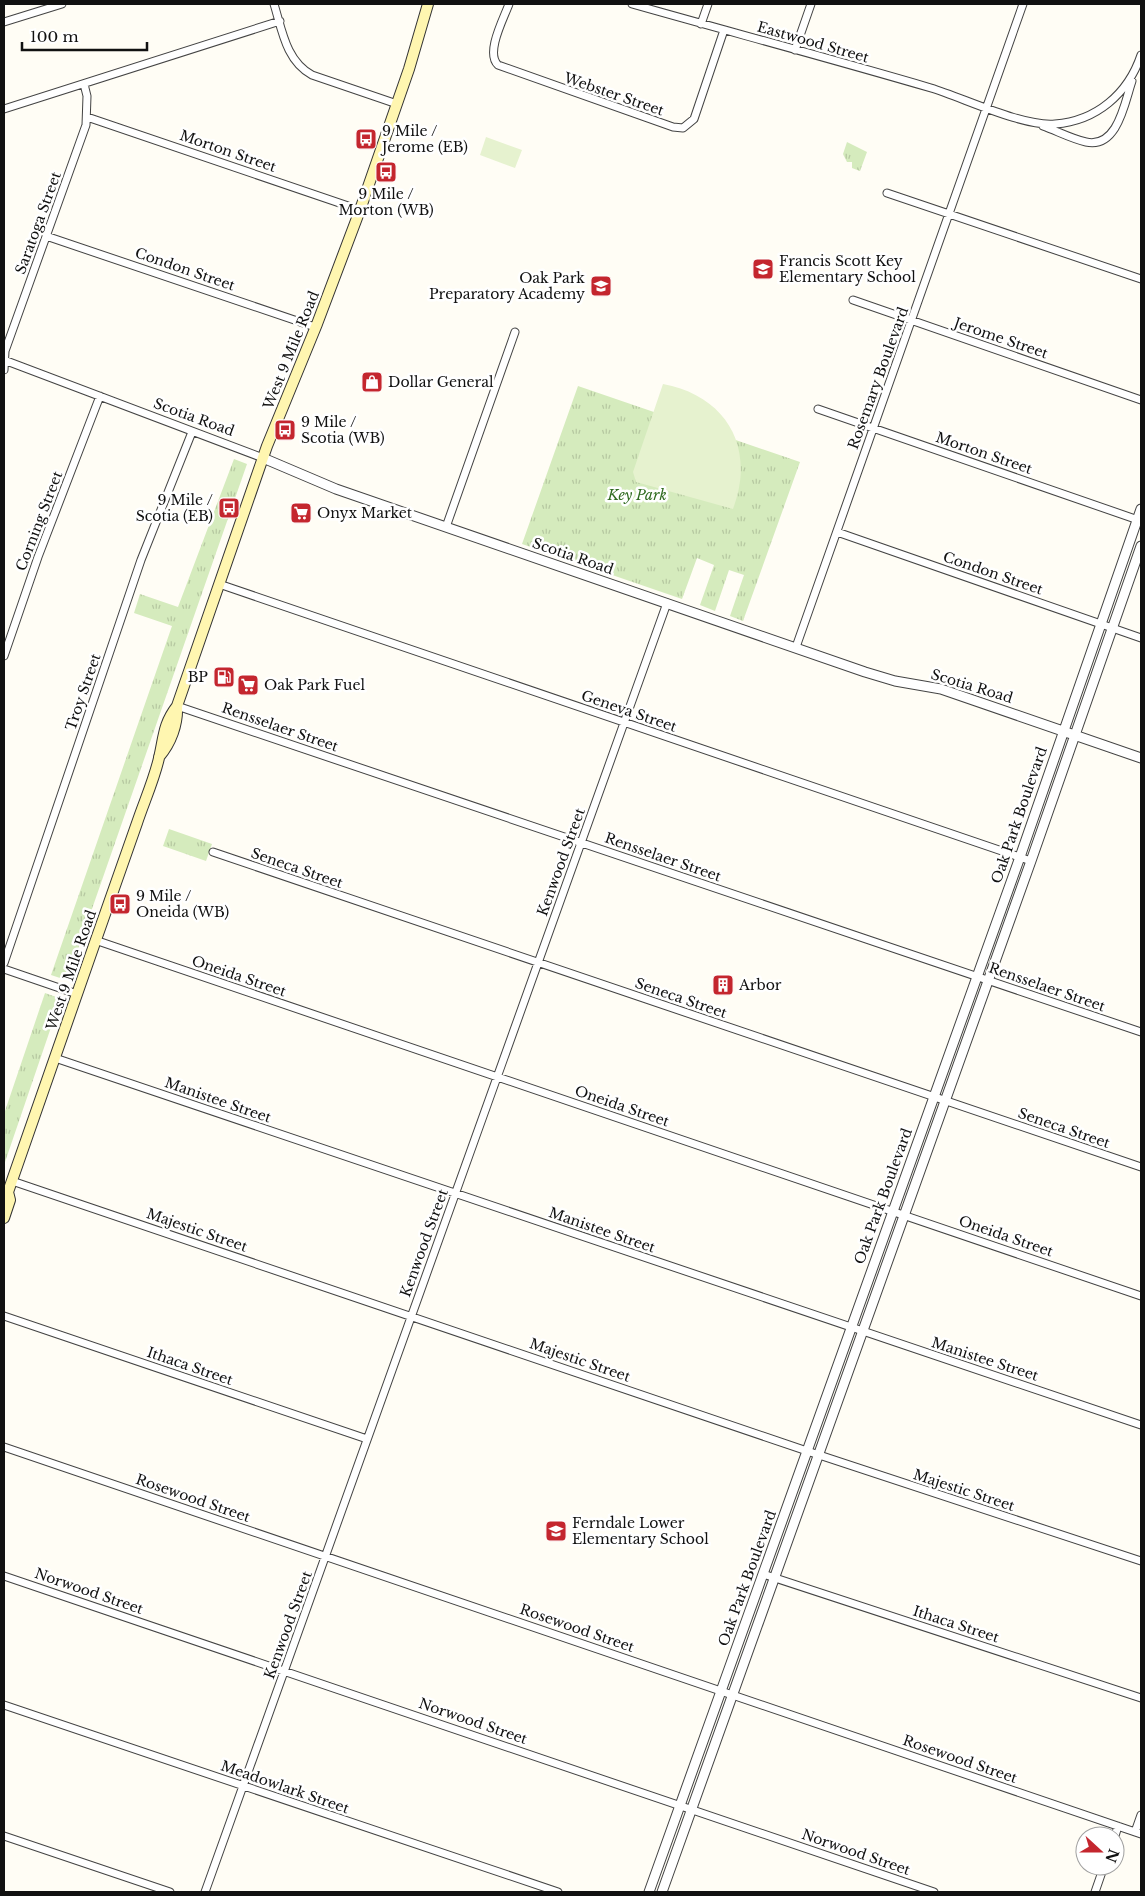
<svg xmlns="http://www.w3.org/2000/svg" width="1145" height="1896" font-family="'Libre Baskerville',serif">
<defs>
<pattern id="park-tufts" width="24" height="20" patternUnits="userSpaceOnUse" patternTransform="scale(1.25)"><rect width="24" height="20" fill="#d5ebbd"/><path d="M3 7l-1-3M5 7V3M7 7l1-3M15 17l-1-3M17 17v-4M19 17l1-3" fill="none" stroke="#b6c8a1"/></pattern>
</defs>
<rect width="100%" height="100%" fill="#fffdf5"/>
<!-- park -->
<path fill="url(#park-tufts)" d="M847,142L867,152L860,171L852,168V162H847L843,154Z
M578,386L800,462L743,621L730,616L744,575L729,570L715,611L700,605L714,565L697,558L682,599L522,544Z
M234,459L247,464L70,972L63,979L51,975L172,626L134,613L140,594L178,607Z
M169,829L212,844L206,861L163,846Z
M45,993L59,998L60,1001L4,1165V1114Z"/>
<!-- pitch -->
<path fill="#e6f2cf" d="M486,137L522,150L515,168L480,155Z
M663,384C727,396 756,448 733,509L636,482L633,472Z"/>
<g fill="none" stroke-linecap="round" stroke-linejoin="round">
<!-- minor casing -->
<g stroke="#444" stroke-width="9">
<path id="minor" d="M274,4C282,30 286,61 312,75L397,104
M509,4C504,18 485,53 498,65L673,127L683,128L694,119L724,30
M632,4C731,32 832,59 931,88C964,98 1023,127 1055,124C1096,121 1128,94 1141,55
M4,22L62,4
M701,24L708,4
M795,50L811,4
M4,109L280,21
M87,117L360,210
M1043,126C1057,131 1072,139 1086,142C1118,149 1125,101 1132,81
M887,193L1141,279
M46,236L315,327
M853,300L1141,400
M4,360L263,458
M4,370L5,351L86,125L87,96L84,84
M818,409L1141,521
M446,527L515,332
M837,532L1141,638
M219,584L1031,861
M796,647L1023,4
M4,656L38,557L100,396
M177,706L1141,1032
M213,852L1141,1167
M95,940L1141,1296
M4,963L141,560L192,432
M4,969L77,994
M55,1058L1141,1425
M12,1181L807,1451L1141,1561
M4,1316L367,1439
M4,1447L1141,1834
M763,1574L1141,1698
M4,1576L934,1892
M4,1705L558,1892
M1135,1832L1141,1815
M4,1836L170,1892
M1115,1836L1118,1826
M205,1892L667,603
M1095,1892L1104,1866"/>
</g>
<!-- tertiary casing -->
<g stroke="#444" stroke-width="11">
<path id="tertiary" d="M263,458L336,489L865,672L895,681L941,689L1141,758
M649,1892L1020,857L1141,509
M662,1892L1031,861L1141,546"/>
</g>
<!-- secondary casing -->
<g stroke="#333" stroke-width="12">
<path id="secondary" d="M159,757C171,743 178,724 177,706
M4,1196L8,1192C50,1069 94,946 137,823C144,802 154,780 159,758C164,737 163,724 177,706L267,446L317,324L360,210L409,69L428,4
M4,1218L10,1200L8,1192"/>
</g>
<!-- minor -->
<use href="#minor" stroke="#fff" stroke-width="7"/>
<!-- tertiary -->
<use href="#tertiary" stroke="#fff" stroke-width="9"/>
<!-- secondary -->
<use href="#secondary" stroke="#fff6b0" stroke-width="10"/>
</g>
<!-- icons -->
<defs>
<g id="bus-square" transform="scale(1.125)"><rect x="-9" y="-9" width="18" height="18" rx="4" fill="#c4262e" stroke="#fff"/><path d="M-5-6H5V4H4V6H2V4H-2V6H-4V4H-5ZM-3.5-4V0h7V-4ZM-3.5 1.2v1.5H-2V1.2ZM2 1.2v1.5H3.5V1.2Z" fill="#fff"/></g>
<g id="school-square" transform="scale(1.125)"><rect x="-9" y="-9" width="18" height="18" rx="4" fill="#c4262e" stroke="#fff"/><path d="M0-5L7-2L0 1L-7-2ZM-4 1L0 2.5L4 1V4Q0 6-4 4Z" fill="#fff"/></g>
<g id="shop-square" transform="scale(1.125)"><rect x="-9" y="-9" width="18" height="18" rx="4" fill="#c4262e" stroke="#fff"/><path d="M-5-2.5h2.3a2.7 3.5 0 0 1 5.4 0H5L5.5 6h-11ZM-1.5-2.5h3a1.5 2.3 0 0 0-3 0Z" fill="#fff"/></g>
<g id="supermarket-square" transform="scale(1.125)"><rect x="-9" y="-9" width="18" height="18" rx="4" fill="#c4262e" stroke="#fff"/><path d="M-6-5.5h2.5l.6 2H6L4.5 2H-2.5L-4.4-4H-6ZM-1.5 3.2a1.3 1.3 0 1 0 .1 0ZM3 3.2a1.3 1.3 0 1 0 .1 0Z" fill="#fff"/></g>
<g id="fuel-square" transform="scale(1.125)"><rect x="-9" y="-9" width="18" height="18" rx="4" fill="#c4262e" stroke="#fff"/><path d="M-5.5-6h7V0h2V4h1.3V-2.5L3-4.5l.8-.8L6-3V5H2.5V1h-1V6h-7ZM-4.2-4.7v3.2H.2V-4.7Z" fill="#fff"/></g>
<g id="building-square" transform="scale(1.125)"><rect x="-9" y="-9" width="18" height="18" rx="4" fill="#c4262e" stroke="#fff"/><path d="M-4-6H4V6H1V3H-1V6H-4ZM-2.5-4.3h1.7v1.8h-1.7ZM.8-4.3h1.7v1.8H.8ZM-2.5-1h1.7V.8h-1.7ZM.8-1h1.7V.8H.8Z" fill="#fff"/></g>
</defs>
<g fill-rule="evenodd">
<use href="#bus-square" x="366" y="139"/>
<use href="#bus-square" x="386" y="172"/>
<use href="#school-square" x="763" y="269"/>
<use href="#school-square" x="601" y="286"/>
<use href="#shop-square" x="372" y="382"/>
<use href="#bus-square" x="285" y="430"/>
<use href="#bus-square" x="229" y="508"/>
<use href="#supermarket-square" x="301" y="513"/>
<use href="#fuel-square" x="224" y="677"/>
<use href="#supermarket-square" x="248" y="685"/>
<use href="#bus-square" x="120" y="904"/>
<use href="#building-square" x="723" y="985"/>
<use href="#school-square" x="556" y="1531"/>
</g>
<g text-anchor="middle" stroke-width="5" stroke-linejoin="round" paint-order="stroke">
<!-- street labels -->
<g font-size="14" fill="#111" stroke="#fff">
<text transform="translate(813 42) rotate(16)" y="5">Eastwood Street</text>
<text transform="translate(614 94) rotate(19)" y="5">Webster Street</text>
<text transform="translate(228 151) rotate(19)" y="5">Morton Street</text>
<text transform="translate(38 223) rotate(-70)" y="5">Saratoga Street</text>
<text transform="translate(185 269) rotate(19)" y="5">Condon Street</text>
<text transform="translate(1001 338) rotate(19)" y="5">Jerome Street</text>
<text transform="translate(291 350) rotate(-68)" y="5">West 9 Mile Road</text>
<text transform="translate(878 378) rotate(-70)" y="5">Rosemary Boulevard</text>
<text transform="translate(194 417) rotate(20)" y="5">Scotia Road</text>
<text transform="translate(984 453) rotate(19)" y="5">Morton Street</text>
<text transform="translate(39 521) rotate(-69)" y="5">Corning Street</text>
<text transform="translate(573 556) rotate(19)" y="5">Scotia Road</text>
<text transform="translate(993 573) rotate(19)" y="5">Condon Street</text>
<text transform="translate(972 686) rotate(17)" y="5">Scotia Road</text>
<text transform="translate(83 692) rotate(-71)" y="5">Troy Street</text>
<text transform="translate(629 711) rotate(19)" y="5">Geneva Street</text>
<text transform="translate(280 727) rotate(19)" y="5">Rensselaer Street</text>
<text transform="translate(1019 815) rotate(-71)" y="5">Oak Park Boulevard</text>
<text transform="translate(663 857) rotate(19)" y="5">Rensselaer Street</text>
<text transform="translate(561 862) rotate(-70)" y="5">Kenwood Street</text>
<text transform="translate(297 868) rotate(19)" y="5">Seneca Street</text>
<text transform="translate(71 970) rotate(-71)" y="5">West 9 Mile Road</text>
<text transform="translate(239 976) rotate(19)" y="5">Oneida Street</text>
<text transform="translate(1047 987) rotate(19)" y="5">Rensselaer Street</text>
<text transform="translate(681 998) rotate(19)" y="5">Seneca Street</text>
<text transform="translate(218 1100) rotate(19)" y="5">Manistee Street</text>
<text transform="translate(622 1106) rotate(19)" y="5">Oneida Street</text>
<text transform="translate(1064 1128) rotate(19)" y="5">Seneca Street</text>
<text transform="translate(883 1196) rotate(-70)" y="5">Oak Park Boulevard</text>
<text transform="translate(197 1230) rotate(19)" y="5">Majestic Street</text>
<text transform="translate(602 1230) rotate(19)" y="5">Manistee Street</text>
<text transform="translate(1006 1236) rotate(19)" y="5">Oneida Street</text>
<text transform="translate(424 1243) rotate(-70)" y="5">Kenwood Street</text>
<text transform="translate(985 1359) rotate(18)" y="5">Manistee Street</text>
<text transform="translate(580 1360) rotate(19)" y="5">Majestic Street</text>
<text transform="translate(190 1366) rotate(19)" y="5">Ithaca Street</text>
<text transform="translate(964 1490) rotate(18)" y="5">Majestic Street</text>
<text transform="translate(193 1498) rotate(19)" y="5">Rosewood Street</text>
<text transform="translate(747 1578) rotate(-70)" y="5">Oak Park Boulevard</text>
<text transform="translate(89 1591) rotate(19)" y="5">Norwood Street</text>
<text transform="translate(956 1624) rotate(18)" y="5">Ithaca Street</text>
<text transform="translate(288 1625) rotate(-70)" y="5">Kenwood Street</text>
<text transform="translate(577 1628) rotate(19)" y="5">Rosewood Street</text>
<text transform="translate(473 1721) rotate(19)" y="5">Norwood Street</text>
<text transform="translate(960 1759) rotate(19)" y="5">Rosewood Street</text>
<text transform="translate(285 1787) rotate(19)" y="5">Meadowlark Street</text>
<text transform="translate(856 1852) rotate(19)" y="5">Norwood Street</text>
</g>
<!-- poi labels -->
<g font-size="14" fill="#111" stroke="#fff" text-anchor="start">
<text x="382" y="136">9 Mile /<tspan x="382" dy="16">Jerome (EB)</tspan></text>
<text x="386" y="199" text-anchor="middle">9 Mile /<tspan x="386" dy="16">Morton (WB)</tspan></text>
<text x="779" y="266">Francis Scott Key<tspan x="779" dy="16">Elementary School</tspan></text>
<text x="585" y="283" text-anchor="end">Oak Park<tspan x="585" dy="16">Preparatory Academy</tspan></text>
<text x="388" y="387">Dollar General</text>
<text x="301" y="427">9 Mile /<tspan x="301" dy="16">Scotia (WB)</tspan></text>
<text x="213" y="505" text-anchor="end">9 Mile /<tspan x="213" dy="16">Scotia (EB)</tspan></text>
<text x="317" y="518">Onyx Market</text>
<text x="208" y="682" text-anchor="end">BP</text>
<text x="264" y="690">Oak Park Fuel</text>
<text x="136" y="901">9 Mile /<tspan x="136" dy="16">Oneida (WB)</tspan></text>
<text x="739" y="990">Arbor</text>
<text x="572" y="1528">Ferndale Lower<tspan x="572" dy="16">Elementary School</tspan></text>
</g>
<!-- park labels -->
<g font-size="14" font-style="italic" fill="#2f6b1f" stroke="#fff">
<text x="637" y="500">Key Park</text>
</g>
</g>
<!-- border -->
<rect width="1145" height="1896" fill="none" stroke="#111111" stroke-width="10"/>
<!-- north arrow -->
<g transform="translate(1100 1851) rotate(111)"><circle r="24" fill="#ffffff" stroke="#a0a0a0"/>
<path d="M0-4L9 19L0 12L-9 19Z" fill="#c4262e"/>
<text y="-8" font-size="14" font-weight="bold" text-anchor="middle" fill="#111111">N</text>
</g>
<!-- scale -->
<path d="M22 42v8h125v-8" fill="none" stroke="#111111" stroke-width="2.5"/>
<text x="30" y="42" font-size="15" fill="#111111" stroke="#ffffff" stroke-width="4" paint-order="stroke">100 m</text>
</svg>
